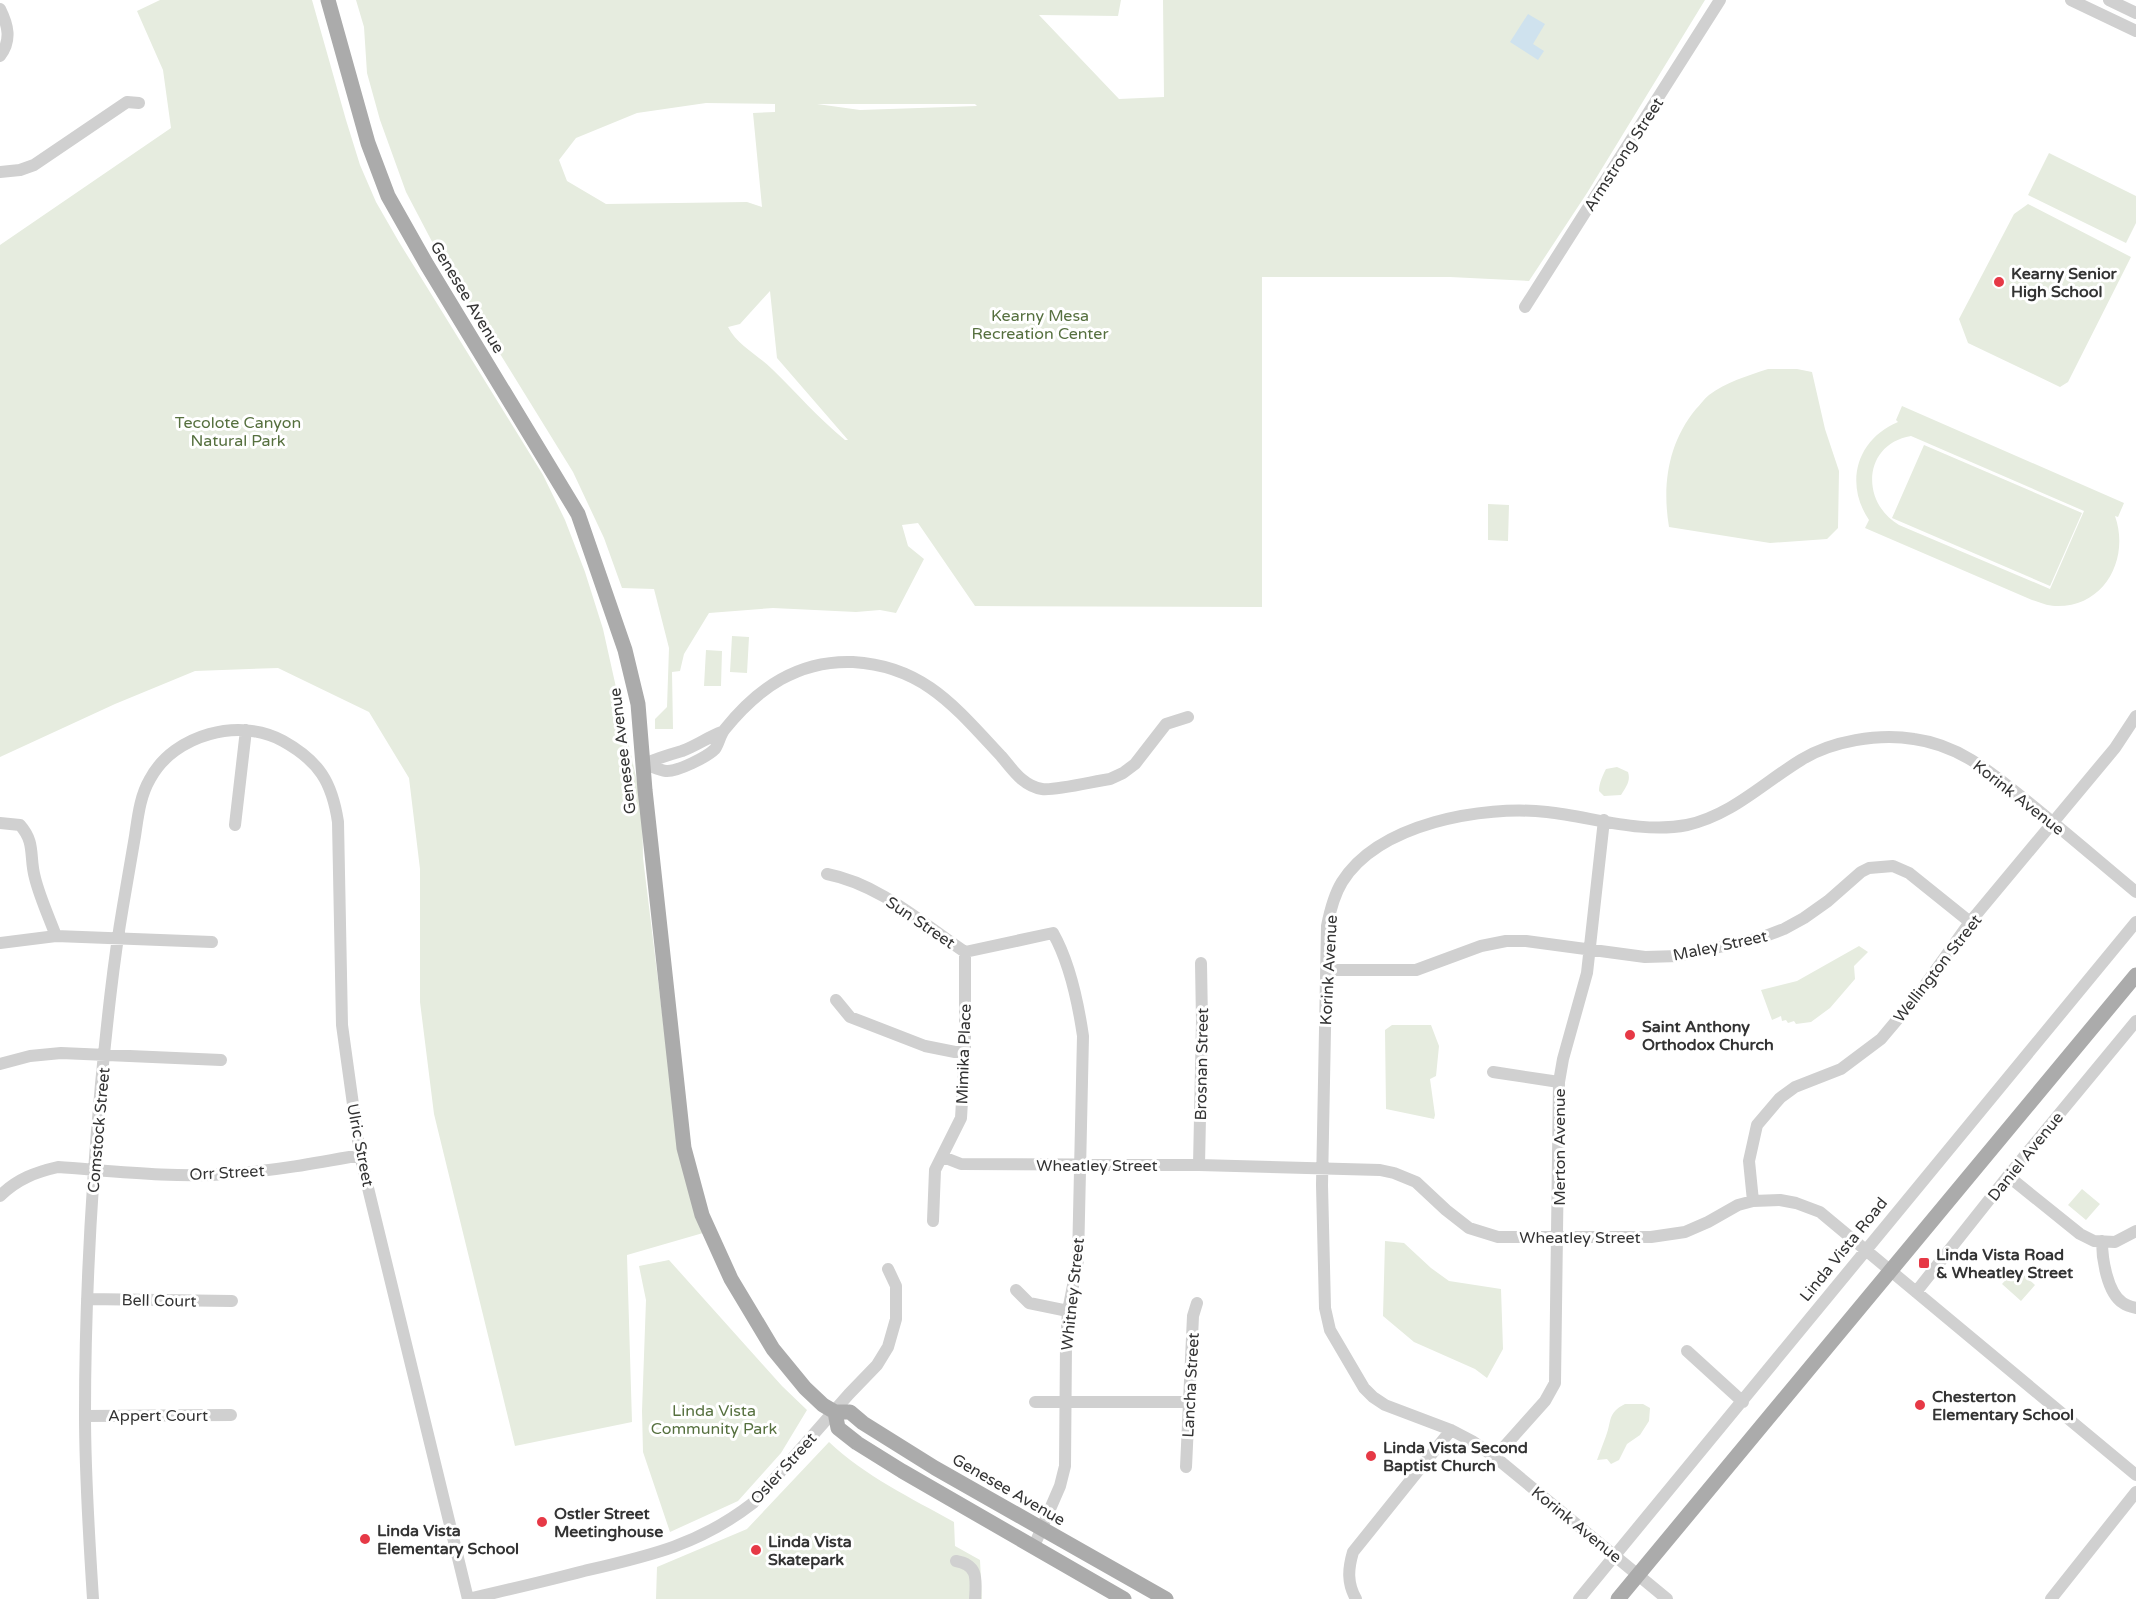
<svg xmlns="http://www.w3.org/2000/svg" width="2136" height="1599" font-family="'Varela Round',sans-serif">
<rect width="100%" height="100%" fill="#fff"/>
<!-- green -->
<path fill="#e6ecdf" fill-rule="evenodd" d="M160,0H312L346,120L360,165L376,202L399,242L543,475L565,520L585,572L603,629L642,804L643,858L677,1135L703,1233L627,1255L632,1422L515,1446L434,1114L420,1002V869L409,778L369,712L278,668L195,671L115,704L0,757V245L171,128L163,70L137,11Z
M356,0H1121L1118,16L1039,15L1119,99L1164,97L1163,0H1705L1587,193L1529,281L1450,277H1262V607L975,606L918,523L902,525L908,546L924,559L896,613L880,610L856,612L773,608L709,613L684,654L680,671L672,672L673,729H655V719L667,707L669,648L654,589L622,588L604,538L573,472L439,255L406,192L380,120L367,73L364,27ZM706,103L775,104V112L753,113L762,207L747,202L606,204L567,181L559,160L576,138L637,113ZM817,104H975L977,106L860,110ZM770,291L777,358L848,440H845C818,418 796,392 772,369C758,355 737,345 728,327L740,324Z
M2049,153L2136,196V223L2126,243L2028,195Z
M2028,204L2131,257L2068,382L2060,387L1968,343L1959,319L2014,214Z
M1768,369H1797L1812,372L1825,429L1839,471L1838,528L1827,539L1770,543L1669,527C1662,485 1668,443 1696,409C1700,405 1704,399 1709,395C1726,382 1747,376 1768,369Z
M1902,406L2124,503L2118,517L2115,516C2130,558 2105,608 2055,606C2048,606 2039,602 2032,600L1865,528L1869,520C1844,483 1857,439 1898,422L1896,420ZM1911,436L2084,511L2050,589L1899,525C1860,502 1863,444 1911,436Z
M1924,445L2082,513L2050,586L1892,518Z
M1488,504L1509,505L1508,541L1488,540Z
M732,636L749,637L747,673L730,672Z
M706,650L722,651L721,686H704Z
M1617,767L1628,772C1631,781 1626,787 1621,795L1604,796L1599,791C1599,783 1603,775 1606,769Z
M1859,946L1868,952L1854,966L1855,979L1830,1008L1811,1022L1796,1024L1794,1021L1788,1023L1786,1020L1782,1021L1781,1016L1772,1020L1761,990L1797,981Z
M1392,1025H1431L1439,1046L1436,1076L1430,1079L1435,1115L1434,1119L1386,1109L1385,1030Z
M2082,1189L2100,1204L2086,1220L2068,1205Z
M1385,1241L1404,1243L1431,1268L1449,1281L1501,1289L1503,1349L1487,1378L1475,1369L1414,1342L1383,1316Z
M669,1260L782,1386L807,1410L781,1453L738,1501L670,1532L643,1452L642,1411L646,1300L639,1266Z
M2016,1268L2035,1285L2021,1301L2002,1284Z
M1625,1404H1643L1650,1408L1649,1421L1640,1435L1627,1444L1619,1460L1611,1464L1607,1459L1597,1460C1600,1452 1603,1444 1606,1436C1612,1421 1607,1413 1625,1404Z
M829,1442C865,1476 911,1498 954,1522L955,1546L980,1560L982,1599H656L657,1567L747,1529Z"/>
<!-- water -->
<path fill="#cfe2ee" d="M1528,14L1545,24L1533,44L1544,51L1538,60L1510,42Z"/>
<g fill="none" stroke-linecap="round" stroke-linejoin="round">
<!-- minor -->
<path stroke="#d0d0d0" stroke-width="12" d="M2071,0L2136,31
M2109,0L2136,13
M0,9C8,25 12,40 0,56
M0,172L20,170L34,165L127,102L139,103
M1525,307L1720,0
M644,764C651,766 659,770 666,771C677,772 707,757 715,749C719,743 720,735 725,729C758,688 798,660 853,662C924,666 956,708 1001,756C1013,770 1023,786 1042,789C1055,791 1095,781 1110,779L1123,773L1135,764L1166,724L1188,717
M644,764C658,758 668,755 682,751C696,746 708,737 722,732
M0,823L20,825C36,843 29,857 35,878C40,898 49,917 56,936
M235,825L246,730
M827,874C879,884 922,923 965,952L1053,933C1070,963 1078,1002 1083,1036L1078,1260L1068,1311L1066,1344L1065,1466L1060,1486L1034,1546
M0,943L56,936L212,942
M1327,970H1416L1481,946L1506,941H1526L1645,957L1679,956L1760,938L1784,929L1804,918L1828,901L1861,872L1869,868L1893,866L1909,873L1970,922
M836,1000L850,1017L925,1046L955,1052L965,1051
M0,1064L30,1056L61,1053L221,1060
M1493,1072L1559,1082
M943,1157L961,1164L1199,1165L1380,1170L1394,1173L1416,1182L1446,1210L1469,1228L1498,1237H1651L1685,1232L1708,1222L1738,1205L1753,1201L1780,1200L1796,1203L1820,1212L2136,1475
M1199,1165L1202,1021L1201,963
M2008,1176L2080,1234L2094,1241L2115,1242L2136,1231
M0,1196C17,1179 36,1172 58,1167C114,1171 173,1178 228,1174C273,1171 317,1163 360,1155
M1753,1201L1749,1161L1757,1125L1780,1098L1795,1087L1841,1069L1881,1039L1918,995L1970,922L2115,748L2136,716
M933,1221L935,1170L961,1118L965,1051V952
M2102,1241C2102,1258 2107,1293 2123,1303C2126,1305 2132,1307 2136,1308
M1016,1290L1029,1303L1068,1311
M1916,1292L2008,1176L2136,1021
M87,1299L232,1301
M1687,1351L1743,1402
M1035,1402H1190
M85,1416L231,1415
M1495,1457L1545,1401L1555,1383L1559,1082L1563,1059L1587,973L1604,820
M1186,1467L1193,1316L1197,1303
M956,1561C979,1565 976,1580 975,1599
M93,1599C89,1538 85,1476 85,1414C85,1304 91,1194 101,1084C107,1024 113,964 123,906C127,882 131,859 135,836C138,816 140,796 150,779C174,734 240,717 283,741C319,761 332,782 338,822L342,1025L360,1155L468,1599C507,1590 546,1581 584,1571C649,1556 699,1545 753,1503L849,1394L877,1365L888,1347L896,1319V1286L888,1269
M1356,1599C1347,1583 1348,1569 1353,1552L1451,1430
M1579,1599L2136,922
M1667,1599L1495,1457L1472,1441L1451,1430L1385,1405L1373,1397L1364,1388L1330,1330L1325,1308L1322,1185L1327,926C1330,911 1334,895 1342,882C1379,823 1483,805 1547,812C1593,817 1642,834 1687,825C1732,815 1763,783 1801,760C1831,741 1879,733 1914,739C1960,745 1993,774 2028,802C2064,831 2100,862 2136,892
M2051,1599L2136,1492"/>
<!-- major -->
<path stroke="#ababab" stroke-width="15" d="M328,0L368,143L388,196L427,265L578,514L625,650L638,704L645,790L684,1148L702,1215L731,1279L773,1349L805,1388L823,1405L835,1412H850L863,1423L935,1468L1166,1599
M835,1412L838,1428L857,1443L902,1471L1124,1599
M1618,1599L2136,975"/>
</g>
<!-- markers -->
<g fill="#e63946" stroke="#fff" stroke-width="2">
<circle cx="1999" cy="282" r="6"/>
<circle cx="1630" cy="1035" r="6"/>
<rect x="1918" y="1257" width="12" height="12" rx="3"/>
<circle cx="1920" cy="1405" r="6"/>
<circle cx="1371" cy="1456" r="6"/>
<circle cx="542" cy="1522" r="6"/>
<circle cx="365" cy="1539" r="6"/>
<circle cx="756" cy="1550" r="6"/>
</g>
<g text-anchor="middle" stroke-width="6" stroke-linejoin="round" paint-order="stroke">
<!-- street labels -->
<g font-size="16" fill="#333" stroke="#fff">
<text transform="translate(1623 154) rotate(-57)" y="6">Armstrong Street</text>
<text transform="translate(468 297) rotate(59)" y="6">Genesee Avenue</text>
<text transform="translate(622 751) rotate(-97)" y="6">Genesee Avenue</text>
<text transform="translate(2019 797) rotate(38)" y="6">Korink Avenue</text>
<text transform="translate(921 922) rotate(34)" y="6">Sun Street</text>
<text transform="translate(1720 945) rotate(-12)" y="6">Maley Street</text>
<text transform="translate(1937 968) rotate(-52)" y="6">Wellington Street</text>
<text transform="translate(1328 970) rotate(-87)" y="6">Korink Avenue</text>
<text transform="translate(963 1054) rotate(-88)" y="6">Mimika Place</text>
<text transform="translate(1201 1064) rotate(-89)" y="6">Brosnan Street</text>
<text transform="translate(98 1130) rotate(-85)" y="6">Comstock Street</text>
<text transform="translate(361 1145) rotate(79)" y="6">Ulric Street</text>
<text transform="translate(1559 1147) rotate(-90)" y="6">Merton Avenue</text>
<text transform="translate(2025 1156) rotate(-51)" y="6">Daniel Avenue</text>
<text x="1097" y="1171">Wheatley Street</text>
<text transform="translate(227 1172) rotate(-3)" y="6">Orr Street</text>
<text x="1580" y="1243">Wheatley Street</text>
<text transform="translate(1843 1249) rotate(-51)" y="6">Linda Vista Road</text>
<text transform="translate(1072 1294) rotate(-84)" y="6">Whitney Street</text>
<text transform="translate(159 1300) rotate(1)" y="6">Bell Court</text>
<text transform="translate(1190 1385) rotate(-87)" y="6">Lancha Street</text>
<text x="158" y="1421">Appert Court</text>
<text transform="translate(783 1468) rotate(-48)" y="6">Osler Street</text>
<text transform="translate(1009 1489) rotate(30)" y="6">Genesee Avenue</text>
<text transform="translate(1577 1524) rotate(39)" y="6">Korink Avenue</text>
</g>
<!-- poi labels -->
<g font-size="16" font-weight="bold" fill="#333" stroke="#fff" text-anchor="start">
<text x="2011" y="279">Kearny Senior<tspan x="2011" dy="18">High School</tspan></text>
<text x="1642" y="1032">Saint Anthony<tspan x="1642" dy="18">Orthodox Church</tspan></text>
<text x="1936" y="1260">Linda Vista Road<tspan x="1936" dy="18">&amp; Wheatley Street</tspan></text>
<text x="1932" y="1402">Chesterton<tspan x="1932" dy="18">Elementary School</tspan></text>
<text x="1383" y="1453">Linda Vista Second<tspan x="1383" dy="18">Baptist Church</tspan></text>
<text x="554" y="1519">Ostler Street<tspan x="554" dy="18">Meetinghouse</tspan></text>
<text x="377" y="1536">Linda Vista<tspan x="377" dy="18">Elementary School</tspan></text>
<text x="768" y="1547">Linda Vista<tspan x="768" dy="18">Skatepark</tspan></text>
</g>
<!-- park labels -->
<g font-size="16" fill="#56703f" stroke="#fff">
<text x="1040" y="321">Kearny Mesa<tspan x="1040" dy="18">Recreation Center</tspan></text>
<text x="238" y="428">Tecolote Canyon<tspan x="238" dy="18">Natural Park</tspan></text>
<text x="714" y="1416">Linda Vista<tspan x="714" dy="18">Community Park</tspan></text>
</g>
</g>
</svg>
